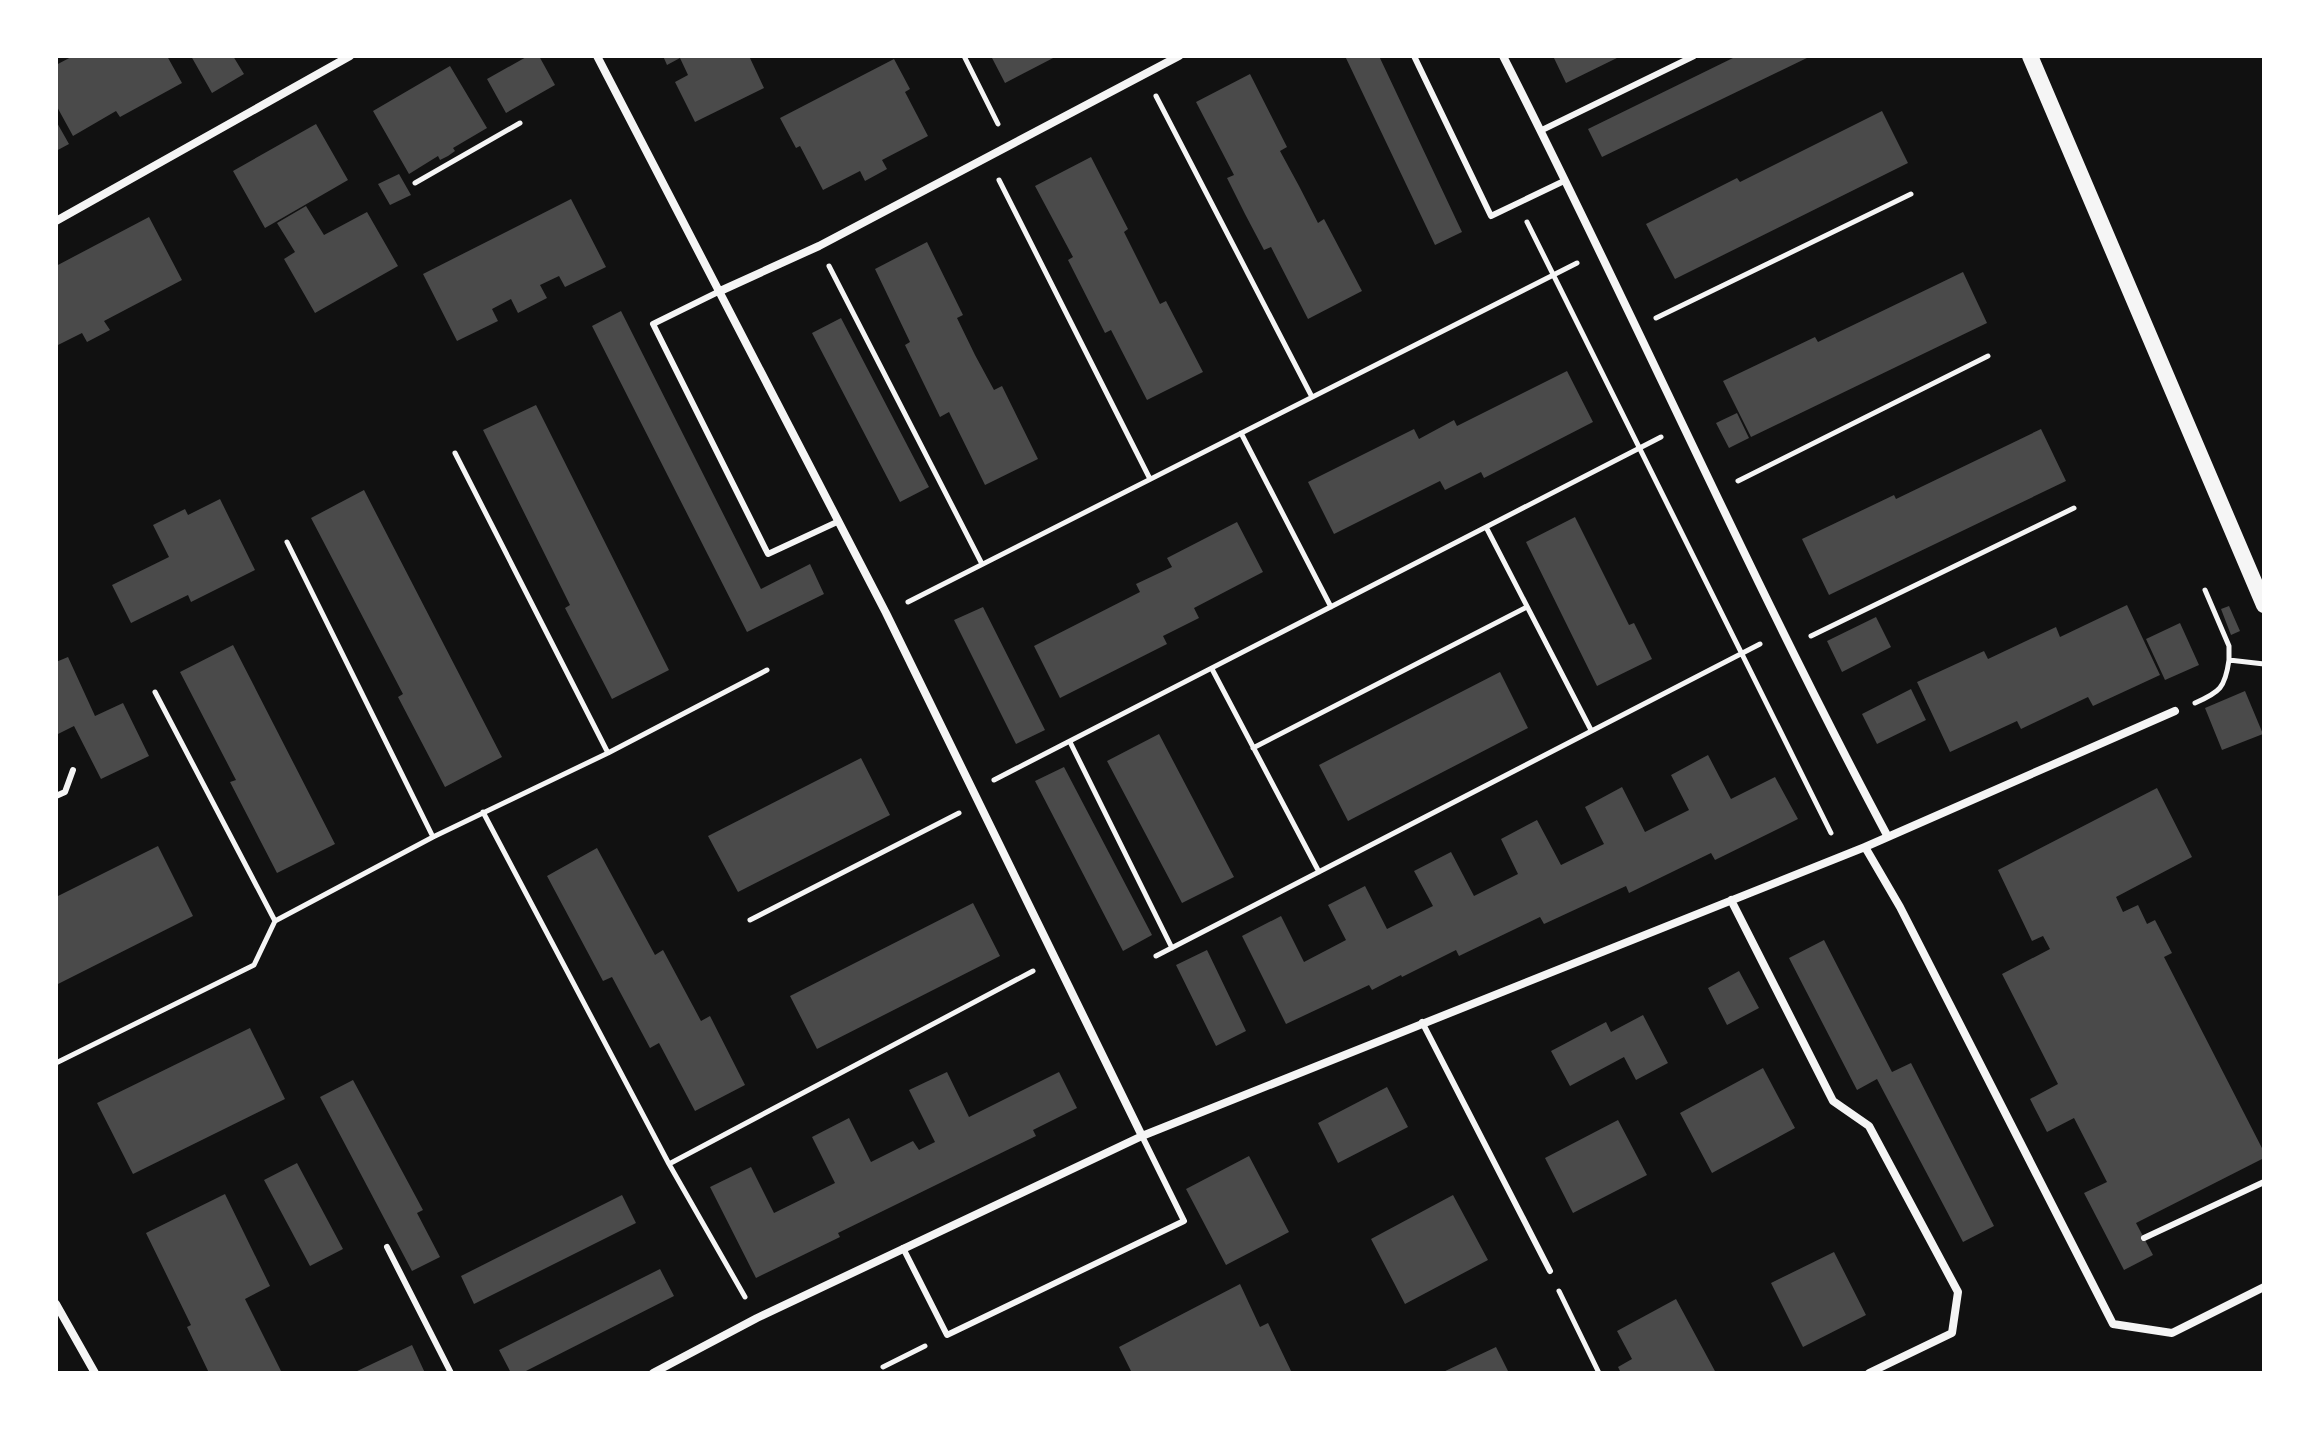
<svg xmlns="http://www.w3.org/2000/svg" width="2320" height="1429" font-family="'Alegreya Sans',sans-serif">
<rect width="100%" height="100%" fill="#111"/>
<!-- building -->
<path fill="#4a4a4a" d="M73,56H167L182,83L120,117L116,111L73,136L56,105V65Z
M191,56H233L244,74L212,93Z
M528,56H539L555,85L506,113L487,79Z
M663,56H749L764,88L695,122L675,82L688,75L680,58L667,65Z
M991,56H1057L1005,83Z
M1345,56H1379L1462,232L1435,245Z
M1553,56H1621L1566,83Z
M1737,56H1811L1602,157L1588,129Z
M894,59L910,89L905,92L928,136L882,160L887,169L865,181L860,171L823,190L800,146L796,148L780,118Z
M450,66L487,128L453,148L455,151L448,156L440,160L438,156L409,174L373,111Z
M1250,74L1287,147L1280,151L1299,186L1318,223L1324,219L1362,291L1308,319L1271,247L1264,250L1245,214L1227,178L1234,175L1196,102Z
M1882,111L1908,163L1675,279L1646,224L1737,178L1740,182Z
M56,121L69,144L56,151Z
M316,124L348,180L265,228L233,171Z
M1091,157L1128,229L1124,232L1160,304L1166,301L1203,372L1147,400L1111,330L1105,333L1068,260L1073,257L1035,186Z
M399,174L411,195L390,205L378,184Z
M571,199L606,267L565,287L559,276L540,285L547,298L518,313L511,299L492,309L498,321L457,341L423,274Z
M306,206L324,235L367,212L398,266L315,313L284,259L295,252L277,223Z
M149,217L182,280L104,321L110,330L87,342L82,333L56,346V266Z
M927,242L963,315L957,318L975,355L994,390L1002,386L1038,459L985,485L949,412L940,417L905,345L910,342L875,269Z
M1963,272L1987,323L1751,437L1723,381L1815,337L1818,342Z
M621,311L761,589L810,564L824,594L747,632L592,326Z
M841,318L929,487L900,502L812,333Z
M1567,371L1593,422L1484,478L1481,472L1445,490L1440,481L1334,534L1308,482L1414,429L1419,439L1454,420L1457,426Z
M536,405L669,670L612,699L565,608L570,605L483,430Z
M1737,413L1749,438L1729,448L1716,423Z
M2041,429L2066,481L1829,595L1802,539L1894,495L1896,499Z
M364,490L502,757L445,787L398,697L403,694L311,518Z
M220,499L255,570L191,602L188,595L131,623L112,585L169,557L153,525L185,509L188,515Z
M1575,517L1629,625L1634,623L1652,659L1597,686L1526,542Z
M1237,522L1263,572L1194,608L1199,618L1163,636L1167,644L1060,698L1034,646L1140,592L1136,584L1172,567L1167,558Z
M2127,605L2160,675L2093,706L2088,697L2021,729L2017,721L1950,752L1917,682L1984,651L1988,659L2056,627L2060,637Z
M2229,606L2240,631L2231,635L2221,609Z
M983,607L1045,730L1016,744L954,620Z
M1876,617L1891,647L1842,672L1827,641Z
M2180,623L2199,665L2165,680L2146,639Z
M233,645L335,844L277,873L230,782L236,780L180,672Z
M68,657L95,716L123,703L149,756L101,779L74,726L56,735V662Z
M1500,672L1528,728L1348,821L1319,765Z
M1911,689L1926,720L1877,744L1862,714Z
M2245,691L2263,734L2222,750L2205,708Z
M1159,734L1234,877L1182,903L1107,761Z
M1708,755L1731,799L1775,777L1798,819L1715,860L1711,853L1629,893L1626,886L1544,924L1540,917L1459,956L1456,950L1402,977L1401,975L1372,990L1369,985L1286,1024L1242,936L1281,916L1304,962L1346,940L1328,905L1365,886L1387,929L1433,906L1414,871L1451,852L1474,896L1518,874L1501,839L1537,820L1561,865L1604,844L1585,807L1622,787L1645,832L1689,810L1671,775Z
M861,758L890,815L738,892L708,836Z
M1064,767L1152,935L1123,951L1035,781Z
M2157,788L2192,857L2116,897L2123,912L2138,905L2147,924L2155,920L2172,953L2164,957L2264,1152V1158L2136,1223L2153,1255L2124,1270L2084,1193L2107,1182L2074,1118L2047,1132L2030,1099L2058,1084L2002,974L2050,949L2043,936L2032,941L1998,870Z
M158,846L193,916L56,985V897Z
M597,848L655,955L663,950L701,1021L710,1016L745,1085L695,1111L659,1043L650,1048L612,977L603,981L547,876Z
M973,903L1000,956L817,1049L790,996Z
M1824,940L1892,1072L1911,1063L1994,1226L1963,1242L1877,1079L1857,1090L1789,958Z
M1207,950L1246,1031L1216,1046L1176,965Z
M1739,971L1759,1008L1727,1025L1708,988Z
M1643,1015L1668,1063L1636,1080L1624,1057L1570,1086L1551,1051L1606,1022L1611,1032Z
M250,1028L285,1099L133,1174L97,1103Z
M1763,1068L1795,1128L1712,1173L1680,1113Z
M947,1072L969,1117L1059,1072L1077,1108L1033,1130L1036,1136L838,1233L840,1237L756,1278L710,1187L751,1167L774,1213L835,1183L812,1137L849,1118L871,1162L913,1141L919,1150L935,1142L909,1090Z
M353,1080L423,1210L417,1213L440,1257L412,1271L320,1097Z
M1387,1087L1408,1127L1338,1163L1318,1123Z
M1618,1120L1647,1175L1573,1213L1545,1158Z
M1249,1156L1289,1232L1226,1265L1186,1189Z
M297,1163L343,1249L310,1266L264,1180Z
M225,1194L270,1286L245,1299L282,1373H209L187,1327L191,1325L146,1233Z
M622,1195L636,1223L474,1304L461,1276Z
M1453,1195L1488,1260L1405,1304L1371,1239Z
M1834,1252L1866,1315L1803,1347L1771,1283Z
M660,1269L674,1296L522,1373H511L499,1350Z
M1240,1284L1260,1327L1268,1323L1292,1373H1132L1119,1347Z
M1676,1299L1716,1373H1621L1618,1367L1632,1359L1617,1331Z
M412,1345L425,1373H353Z
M1496,1347L1509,1373H1441Z"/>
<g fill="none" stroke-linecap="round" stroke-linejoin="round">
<!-- path -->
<path stroke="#f5f5f5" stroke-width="5" d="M964,56L998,124
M1156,96L1312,397
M999,180L1150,479
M415,183L520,123
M1527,222L1831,833
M829,266L982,564
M1656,318L1911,194
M1241,433L1331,607
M455,453L608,753
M1738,481L1988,356
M1486,527L1591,730
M287,542L433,837
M2205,590L2229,646V660
M908,602L1577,263
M1811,636L2074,508
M1212,669L1319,872
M155,692L275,921
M2195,703C2220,692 2225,688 2229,660L2264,664
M1070,742L1172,948
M1253,748L1527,607
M994,780L1661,437
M483,812L669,1164
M750,920L959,813
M1156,956L1760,644
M56,1063L254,965L275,921L433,837L608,753L767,670
M1559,1291L1599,1373
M745,1297L669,1164L1033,971
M883,1367L925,1346"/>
<!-- service -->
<path stroke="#f5f5f5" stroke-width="6" d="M1414,56L1491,216L1564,181
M1540,131L1694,56
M718,292L653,324L768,554L837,522
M56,796L65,792L73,770
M1422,1022L1550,1271
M2144,1238L2264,1182
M387,1247L451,1373
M903,1248L947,1335L1184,1221L1142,1136"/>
<!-- minor -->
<path stroke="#f5f5f5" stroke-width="8" d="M597,56L886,613L1142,1136
M1503,56C1635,315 1751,581 1888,837
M56,221L350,56
M718,292L819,246L1179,56
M1865,847L2175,711
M1731,900L1833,1101L1869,1126L1958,1292L1952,1333L1869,1373
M56,1304L95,1373
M653,1373L757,1318L1142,1136L1865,847L1900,907L2113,1324L2172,1333L2264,1287"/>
<!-- secondary -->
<path stroke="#f5f5f5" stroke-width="16" d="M2030,56L2264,605"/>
</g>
<!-- border -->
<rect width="2320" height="1429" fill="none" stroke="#ffffff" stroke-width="116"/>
</svg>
